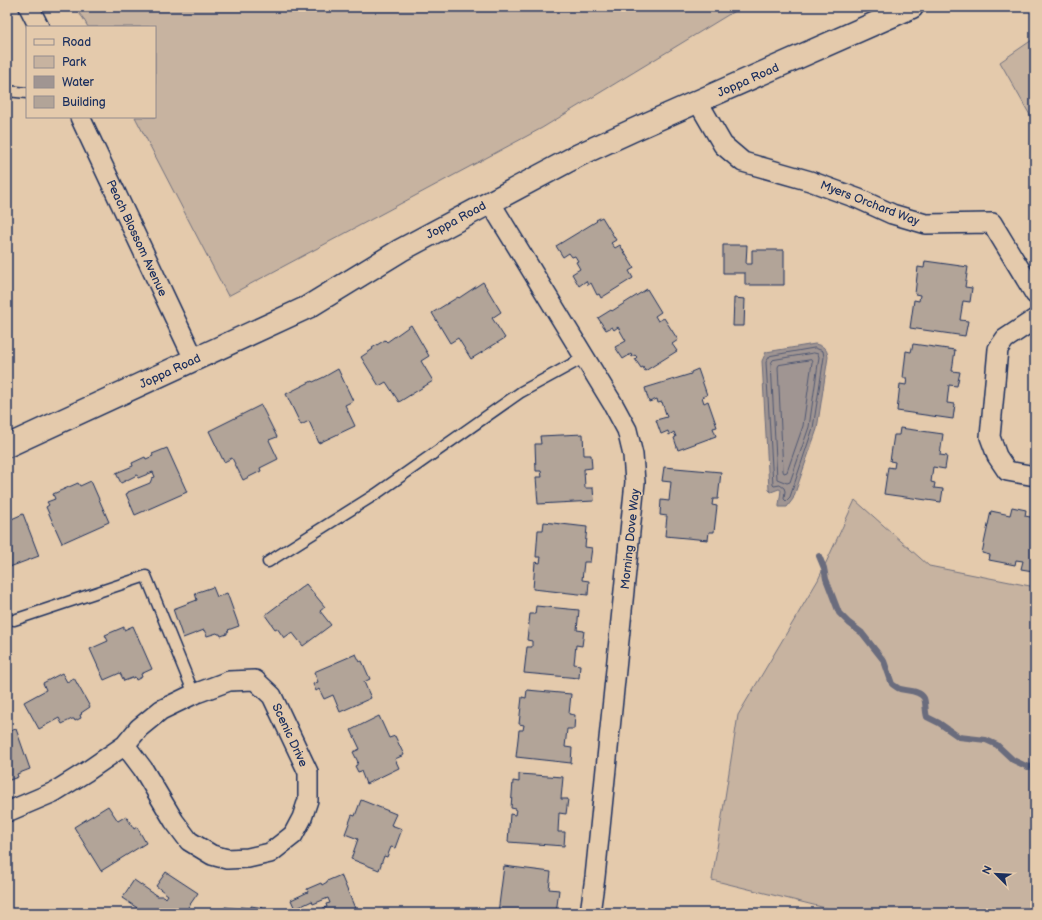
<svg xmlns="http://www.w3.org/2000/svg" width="1042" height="920" font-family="'Balsamiq Sans',sans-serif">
<rect width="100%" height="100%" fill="#e4caac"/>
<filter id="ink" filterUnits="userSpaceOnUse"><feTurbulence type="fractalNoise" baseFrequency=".025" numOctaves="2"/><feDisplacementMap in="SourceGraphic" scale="8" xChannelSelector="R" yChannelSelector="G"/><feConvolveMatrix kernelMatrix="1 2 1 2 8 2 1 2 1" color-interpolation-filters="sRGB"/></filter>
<g filter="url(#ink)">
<!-- green -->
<path fill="#c7b3a0" stroke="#71717f" d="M74,7H741L542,128L228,296L135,117H155V27H88L83,18Z
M1035,38V124L1000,62Z
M855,500L929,566L1035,587V913H846L712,880L738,715L818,580Z"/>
<!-- water -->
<path fill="#a09592" stroke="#6b6c7d" d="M815,344C823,346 827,348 828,357L817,429L793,499L787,507H779V505L781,490L779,489L771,492L769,490L762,361L766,352Z"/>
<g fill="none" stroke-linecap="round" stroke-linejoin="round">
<!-- shore -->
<path stroke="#505873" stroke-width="1" d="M815,348L823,351L824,357L813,428L790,497L786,501L784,499L785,491L784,488L780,485L774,486L773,485L766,362L770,356Z
M814,353L818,354L819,357L809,427L790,482L787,483L777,479L771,363L773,360Z
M811,360L812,362L803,426L787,472L784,473L783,471L778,367L779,365Z"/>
<!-- stream -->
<path stroke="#6b6c7d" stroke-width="6" d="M819,556L824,568L826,579L839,613L849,623L862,633L884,661L892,684C895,686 897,688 900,689C907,691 920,690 924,698C926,703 925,711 927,717L939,723L959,737L986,740L997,745L1013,760L1028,767L1035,766"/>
</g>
<!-- building -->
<path fill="#b2a498" stroke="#1b2f5e" d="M602,217L616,240L611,243L615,248L620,245L634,268L629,271L633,278L601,298L599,294L597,295L591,283L588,285L586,281L579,286L572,274L580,269L576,262L578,261L575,256L572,257L569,253L563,257L556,246L597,221L596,220Z
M723,245H747L746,264H752V250H784V285H745V273H723Z
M925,261L968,267L965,287L972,288L970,302L963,301L960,320L968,321L965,336L910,328L914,300L919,301L920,295L915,294L918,267L924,268Z
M483,282L501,312L492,318L505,338L471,359L458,338L450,343L432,313L458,297L459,298Z
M647,289L661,312L655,316L658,321L664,318L678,340L672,344L677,351L645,371L643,367L641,368L635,359L637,357L635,355L632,357L631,354L623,359L615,347L626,341L618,327L614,330L612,327L606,330L598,318L611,310L612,311Z
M734,298L745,299L744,326H733Z
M411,325L429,356L421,361L433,381L399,402L386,382L379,386L361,357L373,349L372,348L385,340L387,342Z
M913,344L955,350L952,371L960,372L957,386L949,385L947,403L955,404L953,419L897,411L900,384L906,385L907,378H903L906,351L911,352Z
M338,369L353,401L345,405L355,426L319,443L309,421L301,425L286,394L312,381L313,382L324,377Z
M698,369L707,395L702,397L704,403L708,401L717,427L713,428L716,436L678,450L674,438L676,437L674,432L669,435L668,431L661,434L656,420L667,417L662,402L658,403L657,399L649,402L645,388L691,374V372Z
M261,405L277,437L269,440L278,459L260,468L261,471L243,480L232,458L224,462L209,431Z
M900,428L943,434L940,455L947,456L945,469L933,467L931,482L935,483L934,488L943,489L941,502L884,494L888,467L894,468L895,462L890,461L894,435H899Z
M583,434L584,455H591L592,468L584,469L585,488H593L594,501L538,504L536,477H542L541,471H536L535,444H541L540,436Z
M167,448L187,492L135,515L126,494L128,493V492L150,483L152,478L155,477L153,472L138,478L137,475L121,483L116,473L133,466L132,463L145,457L146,459L153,456L152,454Z
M664,467L721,472L718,499H713L712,505L717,506L714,532H709L708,540L665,536L667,516L660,515L661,500L669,501L671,482L662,481Z
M91,481L109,522L62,543L46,507L49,505L47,502L55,499L53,494L78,483L80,486Z
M1012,507L1026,510L1025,516L1035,518V580L1031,579L1033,571L1021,569L1023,561L1016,560L1015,565L989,560L990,555L982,553L991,511L1010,515Z
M23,514L39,556L7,568V521Z
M544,522L587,527L585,547L592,548L590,562H584L582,580L589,581L588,595L533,589L535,562L540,563L541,557H536L538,530H543Z
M306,584L325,607L320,611L331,625L303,646L292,632L284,638L277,628L275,629L265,615Z
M213,587L217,597L227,593L239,626L228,630L229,631L227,632V634L221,636L220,634H218L217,633L207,636L204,630L183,638L173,609L197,600L195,593Z
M536,606L579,610L577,630L584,631L582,646L576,645L574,664L580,665L579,678L524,673L527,647H532V641L527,640L530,614H535Z
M133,626L152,669L141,674L142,677L136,680L135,677L124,681L120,673L104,680L90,649L108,641L105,635L124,627V630Z
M356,654L360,662L362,661L370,679L364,682L371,698L340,712L333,695L324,699L319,689L316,691L313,684L318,682L314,672Z
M62,673L67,682L74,678L90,707L81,713L82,714L80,715L81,718L75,721L74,719H72L62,724L59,718L39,729L24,702L46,690L43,683Z
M527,690L571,694L569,714L575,715L574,729H567L565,747L572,748L571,763L516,757L519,730H523L524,725L519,724L522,697L526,698Z
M379,716L389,738L395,736L404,755L395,759L399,768L366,784L361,771L358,772L355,766L357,765V763L358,762L353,752L360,749L351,730Z
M16,729L30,769L17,774L18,777L7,781V732Z
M519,774L563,777L561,799H568L566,814L559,813L558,832H565L564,846L508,842L510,814L515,815L516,809L511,808L513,781L519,782Z
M361,800L396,814L391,825L402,829L395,848L391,847L387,857L384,856L379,870L351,859L358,839L345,834L352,815L355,816Z
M108,806L118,821L126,816L134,829L137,827L146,843L101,871L74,827Z
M504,866L551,872L549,889L559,890L556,913H498Z
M166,872L198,893L184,913H145L122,898L134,880L157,896H164L166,898L168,895L156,886Z
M341,875L357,913H315L324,910L323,908L327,907L326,904L330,903L328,898L313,904L312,901L295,909L291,900L308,892L307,889L321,883L322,885L327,882V881Z
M251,906L263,908L262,913H224L225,907L241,909V907L251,908Z"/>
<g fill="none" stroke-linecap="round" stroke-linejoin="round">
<!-- service casing -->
<g stroke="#1b2f5e" stroke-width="13">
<path id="service" d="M7,91L27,93
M268,562L376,494L521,392L585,357
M14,620L146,576L194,694"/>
</g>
<!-- minor casing -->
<g stroke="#1b2f5e" stroke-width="22">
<path id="minor" d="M29,7L39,27
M698,102L723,145L743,162L810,181L859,199L892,214L926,224L992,223L1035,294
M80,117L194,359
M490,202L613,404L627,430L633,455L635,482L595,877L590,913
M1035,319L1005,339L998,349L990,437L997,456L1007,471L1035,476
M7,812L54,792L86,772L125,745L139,728L161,710L194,694L229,681L255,680L272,696L308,772V800L302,818L293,835L270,853L248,858L227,859L212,855L189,841L174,821L143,769L125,745"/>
</g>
<!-- tertiary casing -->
<g stroke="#1b2f5e" stroke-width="25">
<path id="tertiary" d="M7,446L308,307L401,250L579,155L640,127L912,7"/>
</g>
<!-- service -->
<use href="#service" stroke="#e4caac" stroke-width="10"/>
<!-- minor -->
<use href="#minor" stroke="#e4caac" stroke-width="19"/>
<!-- tertiary -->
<use href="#tertiary" stroke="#e4caac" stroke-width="22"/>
</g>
</g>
<g text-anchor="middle" stroke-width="3" stroke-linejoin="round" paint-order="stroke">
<!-- street labels -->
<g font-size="12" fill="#1b2f5e" stroke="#e4caac">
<text transform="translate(748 80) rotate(-24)" y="4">Joppa Road</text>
<text transform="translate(870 203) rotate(21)" y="4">Myers Orchard Way</text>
<text transform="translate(456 220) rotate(-28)" y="4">Joppa Road</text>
<text transform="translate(137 238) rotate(65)" y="4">Peach Blossom Avenue</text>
<text transform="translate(170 371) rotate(-25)" y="4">Joppa Road</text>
<text transform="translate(630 539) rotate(-84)" y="4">Morning Dove Way</text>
<text transform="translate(290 735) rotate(65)" y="4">Scenic Drive</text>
</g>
</g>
<!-- margin -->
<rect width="1042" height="920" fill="none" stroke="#e4caac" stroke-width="24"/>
<rect x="12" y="12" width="1018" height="896" fill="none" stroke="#1b2f5e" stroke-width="1.5" filter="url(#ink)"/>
<!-- legend -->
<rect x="26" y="26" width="130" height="92" fill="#e4caac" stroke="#948c8d"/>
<rect x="34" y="39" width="20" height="6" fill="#e4caac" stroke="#948c8d"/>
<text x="62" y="46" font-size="12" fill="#1b2f5e">Road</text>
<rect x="34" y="56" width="20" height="12" fill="#c7b3a0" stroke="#948c8d"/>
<text x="62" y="66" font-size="12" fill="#1b2f5e">Park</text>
<rect x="34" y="76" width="20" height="12" fill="#a09592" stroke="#948c8d"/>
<text x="62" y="86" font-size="12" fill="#1b2f5e">Water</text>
<rect x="34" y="96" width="20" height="12" fill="#b2a498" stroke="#948c8d"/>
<text x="62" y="106" font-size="12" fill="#1b2f5e">Building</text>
<!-- north arrow -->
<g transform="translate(996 874) rotate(294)" stroke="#e4caac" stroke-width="3" paint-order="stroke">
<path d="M0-3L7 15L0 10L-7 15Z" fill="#1b2f5e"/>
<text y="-6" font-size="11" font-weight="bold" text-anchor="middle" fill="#1b2f5e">N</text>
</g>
</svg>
